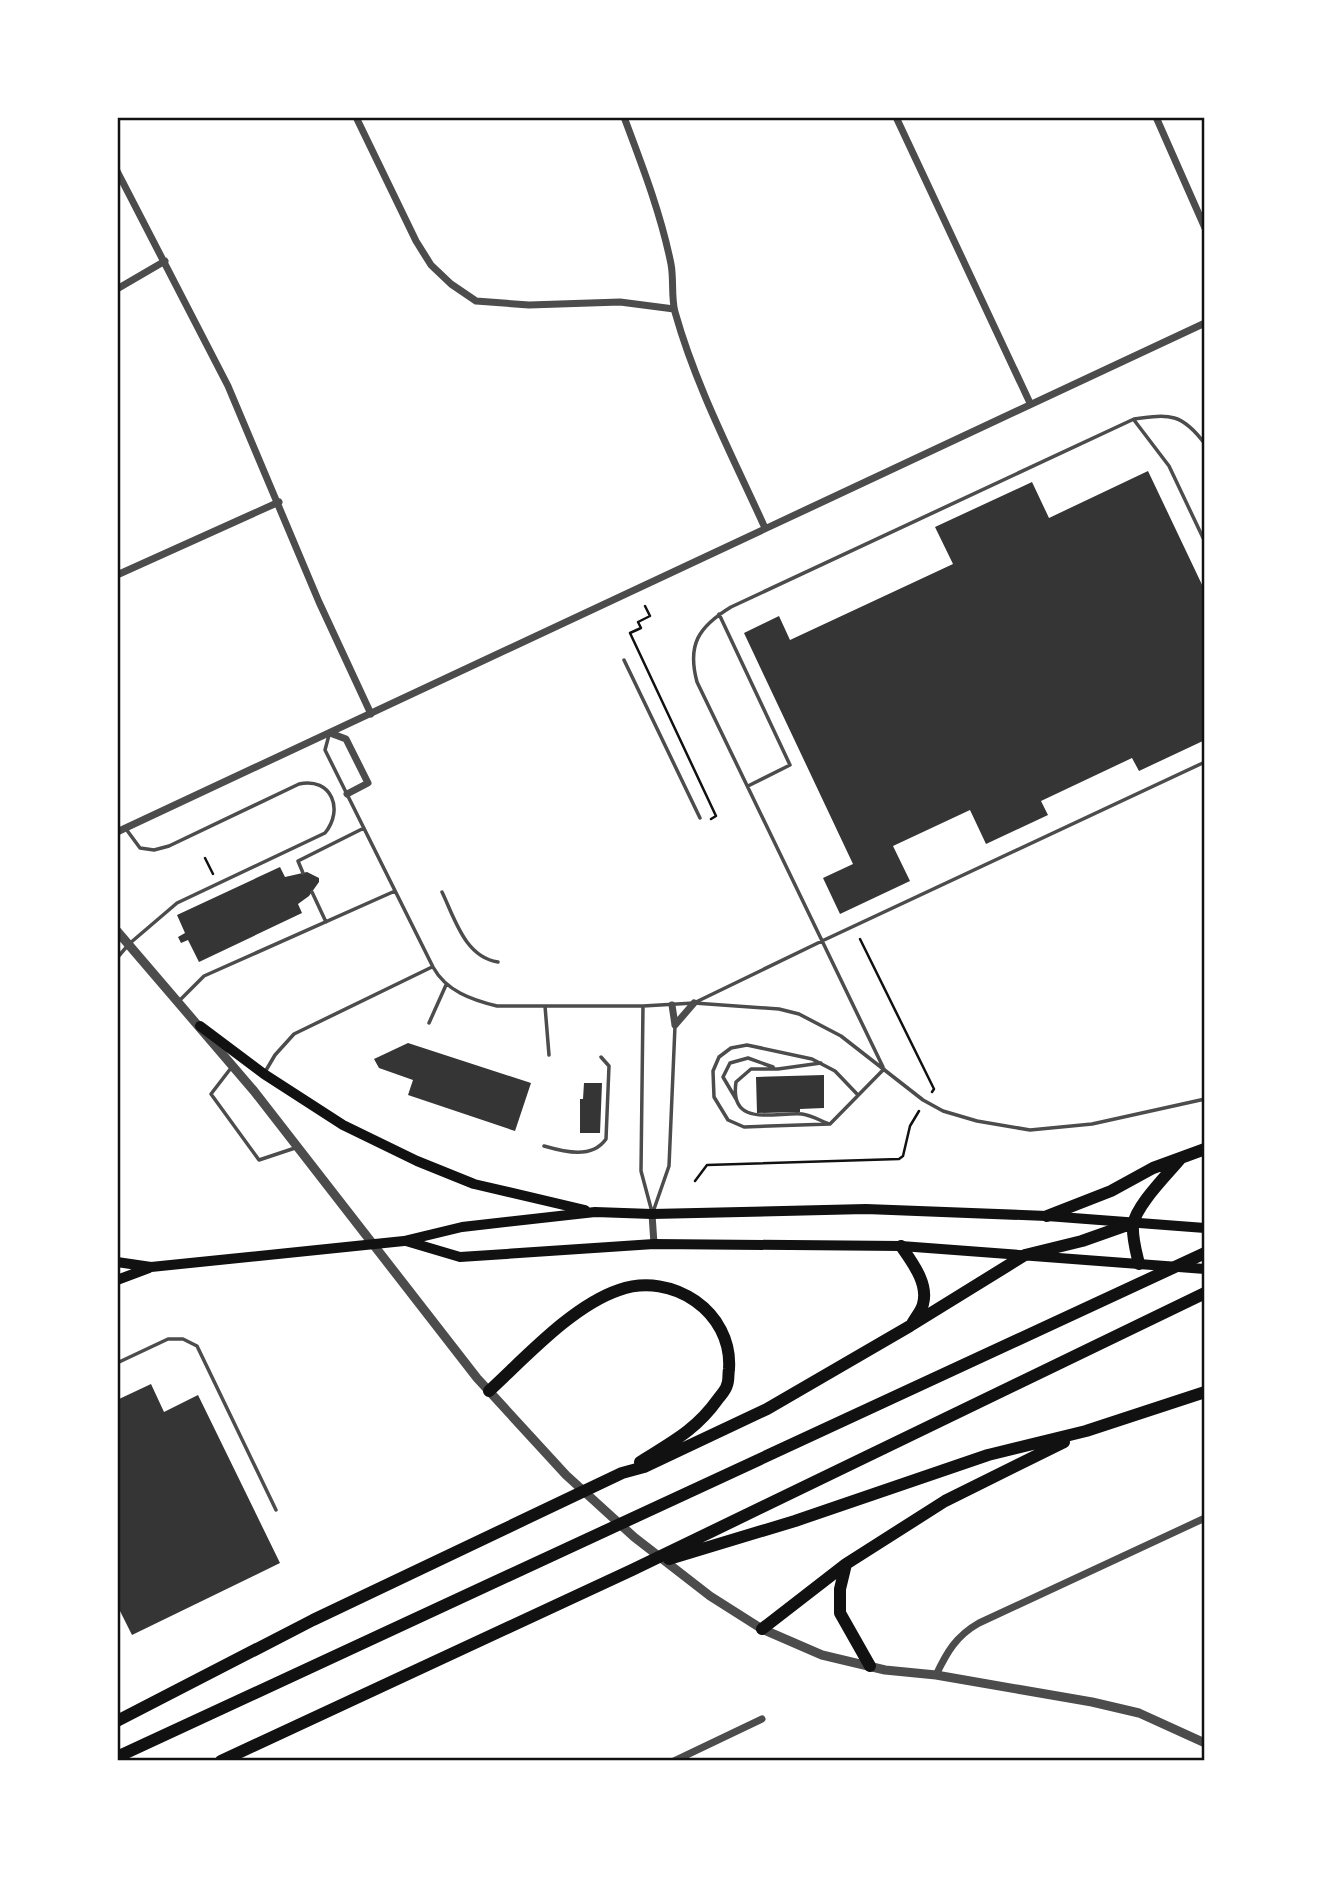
<svg xmlns="http://www.w3.org/2000/svg" width="1322" height="1878" font-family="Roboto,sans-serif">
<rect width="100%" height="100%" fill="#fff"/>
<!-- building -->
<path fill="#353535" d="M1148,471L1205,591V740L1139,771L1132,758L1041,801L1048,815L986,844L970,810L893,846L910,881L840,914L823,878L853,864L744,633L779,616L790,640L953,564L935,527L1032,482L1049,518Z
M280,867L285,877L307,872L319,878V882L309,896L298,904L302,913L199,962L188,940L181,943L178,937L185,933L177,915Z
M408,1043L531,1083L515,1131L408,1095L413,1080L379,1068L374,1059Z
M824,1075V1108L800,1109V1112L757,1113L756,1077Z
M584,1083H602L600,1133H580V1099H583Z
M151,1384L164,1412L198,1395L280,1563L132,1635L117,1605V1400Z"/>
<g fill="none" stroke-linecap="round" stroke-linejoin="round">
<!-- path -->
<path stroke="#111" stroke-width="2.5" d="M645,606L650,616L638,622L641,628L630,633L716,816L711,819
M205,858L213,874
M860,939L934,1089L932,1092
M695,1181L707,1165L899,1159L903,1156L910,1126L919,1111"/>
<!-- service -->
<path stroke="#4c4c4c" stroke-width="3.5" d="M1134,420L1169,466L1205,542
M719,614L790,765L748,786
M624,660L700,818
M329,735L325,750L433,967C446,991 472,1000 497,1006H643L694,1003L779,1009L799,1014L841,1036L923,1100L943,1111L977,1121L1030,1130L1092,1124L1205,1099
M303,873L298,861L364,828
M312,892L326,922
M442,892C455,919 465,957 498,962
M117,958L129,944L177,903L325,833C344,810 332,777 299,784L169,846L154,850L140,848L126,829
M179,1001L204,976L395,891
M696,1002L822,941L1205,762
M545,1006L549,1055
M643,1006L641,1171L652,1212
M429,1023L446,985
M821,1063L778,1069H751L736,1082C729,1128 775,1112 802,1114C811,1115 821,1121 829,1124
M883,1067L697,682C687,645 698,627 731,607L1134,419C1170,414 1182,413 1205,444
M231,1068L211,1094L259,1160L295,1148
M265,1072L275,1055L294,1034L432,967
M857,1094L835,1071L812,1059L747,1045L731,1048L719,1057L713,1071L714,1097L728,1120L744,1127L830,1124L884,1069
M736,1099L723,1077L730,1063L748,1058L773,1067
M544,1146C565,1152 592,1159 606,1139L609,1066L601,1057
M653,1212L669,1166L675,1026
M117,1363L168,1339H183L197,1346L276,1510"/>
<!-- minor -->
<path stroke="#4c4c4c" stroke-width="7" d="M356,117L416,241L431,265L451,284L476,301L529,305L620,302L674,309
M624,117C642,165 661,214 671,264C674,280 671,297 675,312C696,387 733,457 765,528
M896,117L1030,403
M1156,117L1205,228
M117,171L228,386L319,602L371,714
M117,289L165,261
M117,575L279,502
M330,733L346,739L368,783L347,794
M117,832L1205,323
M672,1005L675,1025
M675,1025L694,1003
M652,1214L654,1244
M936,1675C947,1652 956,1636 979,1623L1205,1518
M674,1761L762,1719"/>
<!-- tertiary -->
<path stroke="#4c4c4c" stroke-width="9" d="M117,931L254,1091L477,1378L566,1475L634,1537L710,1596L762,1629L822,1655L885,1670L936,1675L1092,1702L1139,1713L1205,1743"/>
<!-- primary -->
<path stroke="#111" stroke-width="10" d="M200,1026L264,1074L343,1125L417,1161L474,1184L585,1210
M406,1241L460,1257L654,1244L901,1246L1205,1269
M117,1262L151,1267L404,1241L462,1227L595,1212L652,1214L866,1209L1047,1216L1205,1228
M117,1280L149,1268"/>
<!-- motorway -->
<path stroke="#111" stroke-width="12" d="M1047,1216L1111,1191L1153,1168L1205,1149
M901,1246C911,1261 929,1283 923,1304C922,1310 915,1318 912,1324
M1139,1264C1136,1251 1132,1238 1133,1225C1136,1205 1168,1174 1181,1158
M489,1391C526,1357 572,1306 619,1290C672,1271 733,1312 729,1369C728,1374 729,1381 727,1385C726,1390 721,1395 718,1399C696,1430 672,1442 640,1462
M669,1559L795,1521L988,1455L1086,1431L1205,1392
M846,1564L840,1589V1613L870,1666
M762,1629L846,1564L945,1501L1064,1442
M117,1721L313,1620L622,1473L644,1467L767,1409L910,1326L1025,1255L1082,1241L1133,1223
M117,1757L1205,1253
M221,1761L632,1570L1205,1293"/>
</g>
<!-- border -->
<rect width="1322" height="1878" fill="none" stroke="#ffffff" stroke-width="238"/>
<rect x="119" y="119" width="1084" height="1640" fill="none" stroke="#111" stroke-width="2.5"/>
</svg>
